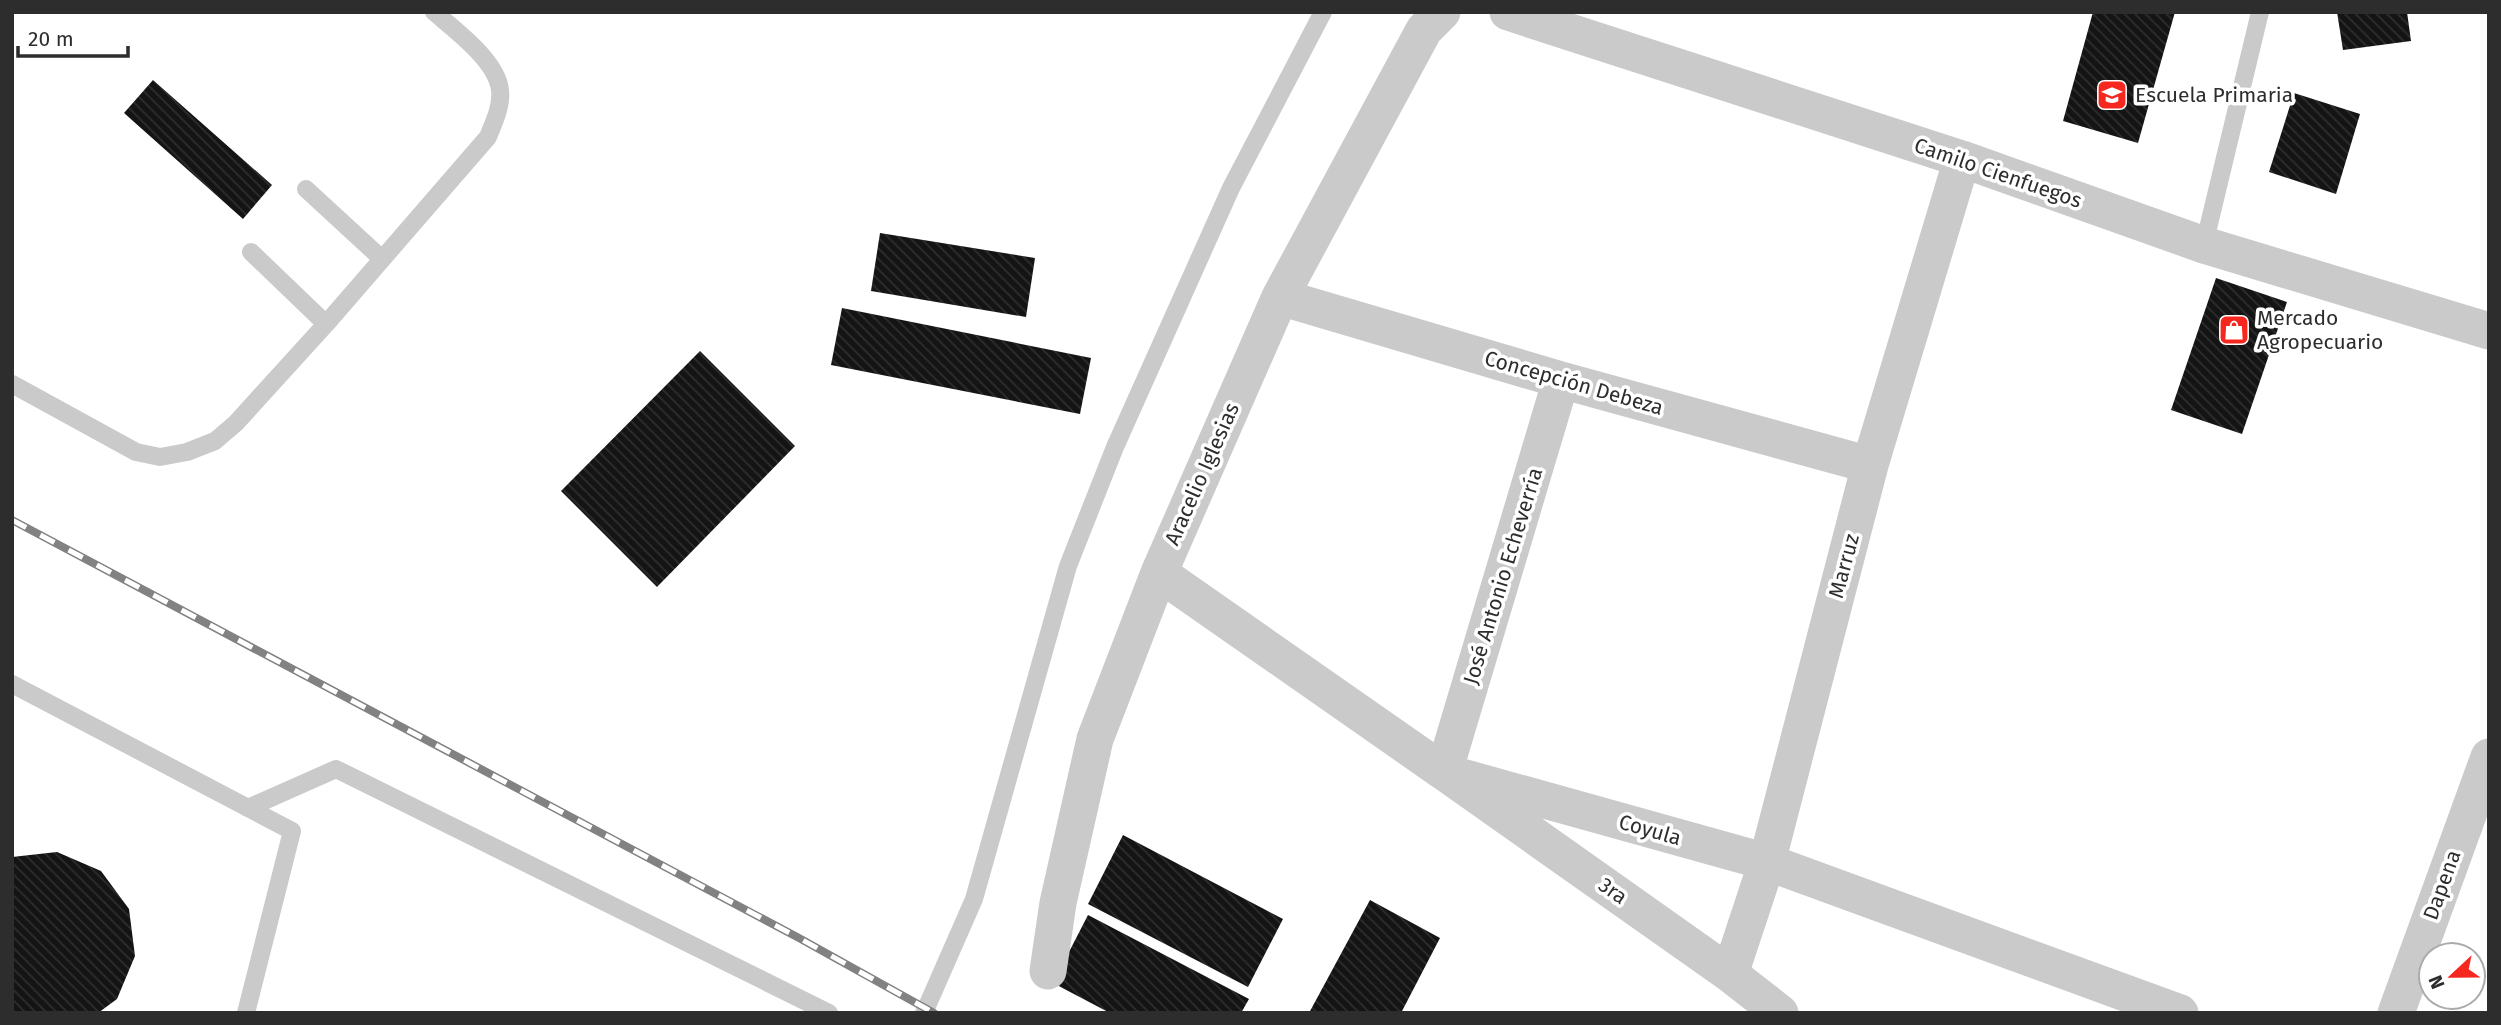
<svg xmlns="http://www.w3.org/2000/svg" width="2501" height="1025" font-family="'Fira Sans',sans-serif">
<defs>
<pattern id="building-back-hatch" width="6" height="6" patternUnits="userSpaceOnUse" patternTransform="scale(1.75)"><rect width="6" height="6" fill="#141414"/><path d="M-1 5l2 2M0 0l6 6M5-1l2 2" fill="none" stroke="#2e2e2e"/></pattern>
</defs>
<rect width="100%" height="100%" fill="#fff"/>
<!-- building -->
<path fill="url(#building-back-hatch)" d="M2093,12H2175L2138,143L2063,121Z
M2337,12H2407L2411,41L2343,50Z
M153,80L272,185L243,219L124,113Z
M2294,93L2360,114L2336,194L2269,172Z
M880,233L1035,258L1026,317L871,291Z
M2216,278L2287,302L2242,434L2171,410Z
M842,308L1091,358L1080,414L831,365Z
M700,351L795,446L657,587L561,491Z
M1123,835L1283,919L1248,987L1088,904Z
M57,852L101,871L129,909L135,956L117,999L98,1013H12V857Z
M1370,900L1440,938L1401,1013H1309Z
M1088,915L1249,999L1241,1013H1110L1053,983Z"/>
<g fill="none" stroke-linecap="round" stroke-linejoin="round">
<!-- lane -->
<path stroke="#cacaca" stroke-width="18" d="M306,189L381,258
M2204,245L2260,12
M251,252L326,324
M12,384L136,452L160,457L187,452L215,441L236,423L326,324L488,137C494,122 502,106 500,90C497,61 455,30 434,12
M12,684L292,831L246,1013
M248,808L336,769L829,1013
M924,1013L974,899L1068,566L1115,447L1231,188L1323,12"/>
<!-- street -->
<path stroke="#cacaca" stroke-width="37" d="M1508,12L1962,159L2204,245L2489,331
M1280,297L1561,380L1870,465
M1561,380L1444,772L1730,974L1780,1013
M1159,573L1444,772L1767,862L2180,1013
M1048,971L1058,903L1095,739L1159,573L1280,297L1424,30L1442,12
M1730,974L1767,862L1870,465L1962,159
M2396,1013L2489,757"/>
<!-- rail casing -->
<g stroke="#828282" stroke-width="8">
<path id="rail" d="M12,520L799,938L934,1013"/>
</g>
<!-- rail -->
<use href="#rail" stroke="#fff" stroke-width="5" stroke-dasharray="16" stroke-linecap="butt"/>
</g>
<!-- icons -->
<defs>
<g id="school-square" transform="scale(1.575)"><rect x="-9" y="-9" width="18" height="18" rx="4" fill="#f6271e" stroke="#fff"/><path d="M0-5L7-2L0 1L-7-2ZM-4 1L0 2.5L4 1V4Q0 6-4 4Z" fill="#fff"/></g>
<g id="shop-square" transform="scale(1.575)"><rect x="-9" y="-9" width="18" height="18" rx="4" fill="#f6271e" stroke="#fff"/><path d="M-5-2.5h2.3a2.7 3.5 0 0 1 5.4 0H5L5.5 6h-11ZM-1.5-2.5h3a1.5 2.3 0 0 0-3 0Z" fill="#fff"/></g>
</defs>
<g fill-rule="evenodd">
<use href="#school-square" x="2112" y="95"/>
<use href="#shop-square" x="2234" y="330"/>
</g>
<g text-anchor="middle" stroke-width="7" stroke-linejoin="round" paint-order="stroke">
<!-- poi labels -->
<g font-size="21" fill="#2d2d2d" stroke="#fff" text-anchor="start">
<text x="2135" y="102">Escuela Primaria</text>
<text x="2257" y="325">Mercado<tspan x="2257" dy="24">Agropecuario</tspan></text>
</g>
<!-- street labels -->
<g font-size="21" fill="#2d2d2d" stroke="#fff">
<text transform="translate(1998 173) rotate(19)" y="7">Camilo Cienfuegos</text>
<text transform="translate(1574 383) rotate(16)" y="7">Concepción Debeza</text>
<text transform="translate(1202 474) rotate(-66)" y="7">Aracelio Iglesias</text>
<text transform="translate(1844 566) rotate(-75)" y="7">Marruz</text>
<text transform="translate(1503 576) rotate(-73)" y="7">José Antonio Echeverría</text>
<text transform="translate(1650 830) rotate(16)" y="7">Coyula</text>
<text transform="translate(2442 885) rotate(-70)" y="7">Dapena</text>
<text transform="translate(1613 891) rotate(35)" y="7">3ra</text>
</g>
</g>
<!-- border -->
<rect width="2501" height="1025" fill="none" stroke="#2d2d2d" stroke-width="28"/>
<!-- north arrow -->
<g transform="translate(2452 976) rotate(248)"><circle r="33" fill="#ffffff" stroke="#ababab" stroke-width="2"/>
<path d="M0-5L12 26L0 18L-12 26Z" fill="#f6271e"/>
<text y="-10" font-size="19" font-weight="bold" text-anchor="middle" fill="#2d2d2d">N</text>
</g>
<!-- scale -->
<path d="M18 46v10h110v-10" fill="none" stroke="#2d2d2d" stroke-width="3.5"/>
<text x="28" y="46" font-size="21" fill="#2d2d2d" stroke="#ffffff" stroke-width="5" paint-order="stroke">20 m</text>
</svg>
